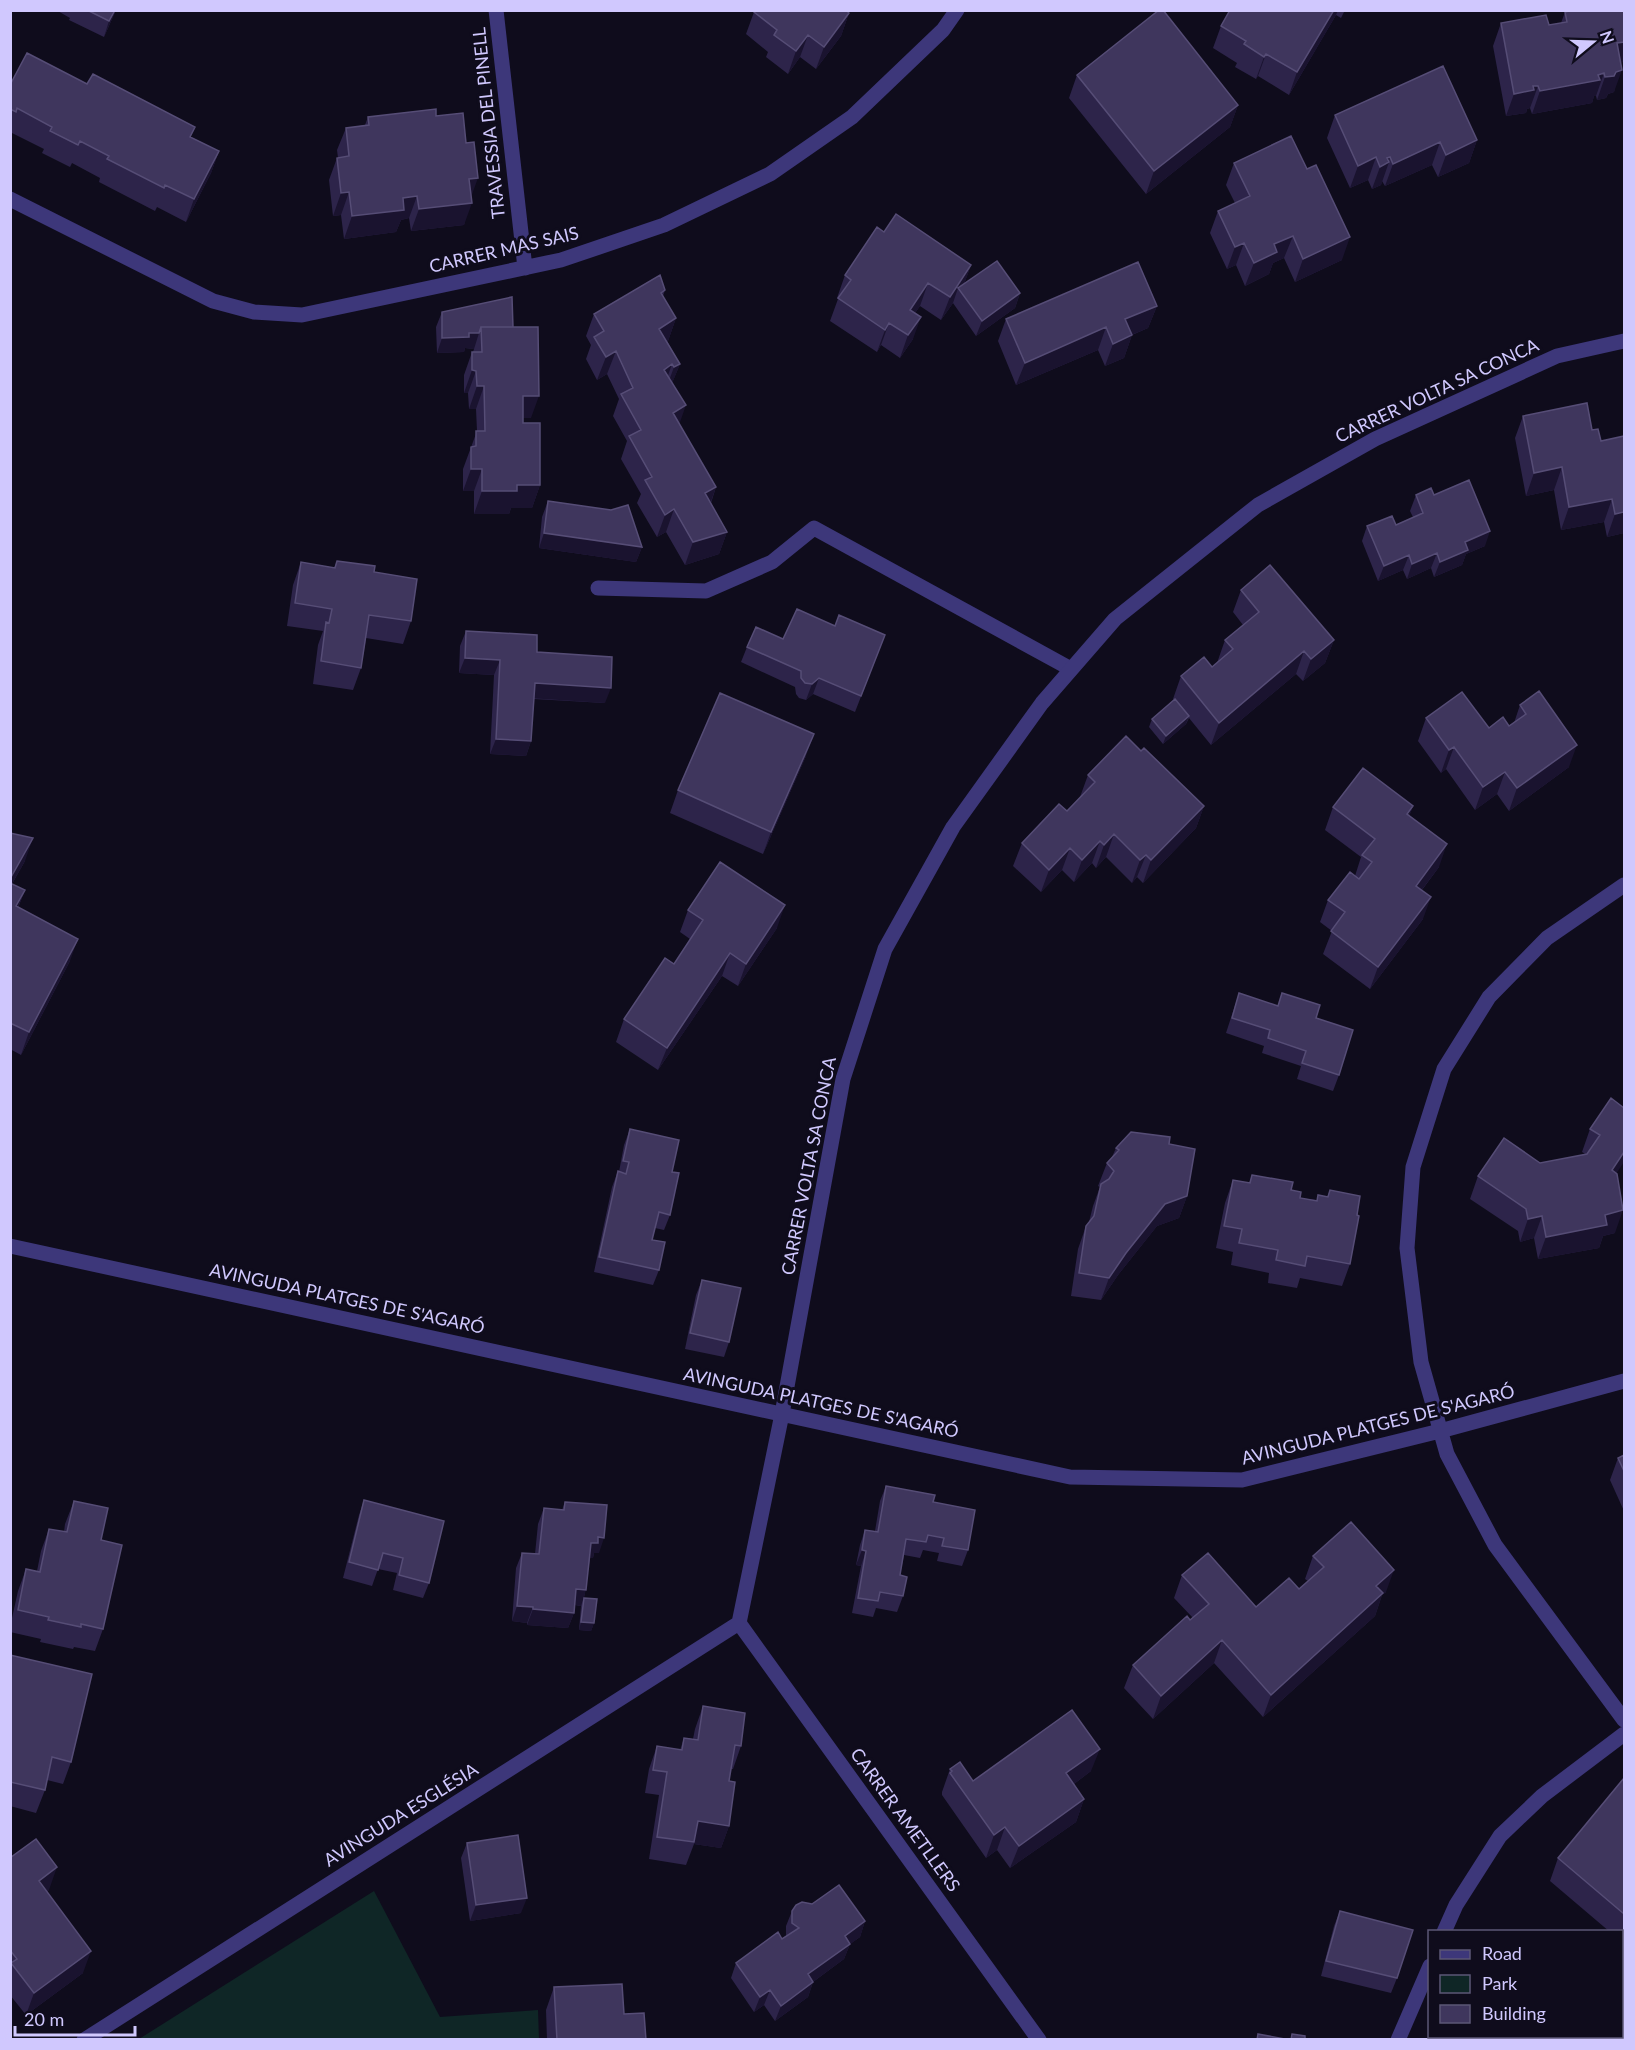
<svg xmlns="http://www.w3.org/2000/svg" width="1635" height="2050" font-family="Lato,sans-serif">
<rect width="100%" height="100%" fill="#0f0c1c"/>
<!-- green -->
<path fill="#0f2626" d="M374,1891L440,2017L538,2010L539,2039H139Z"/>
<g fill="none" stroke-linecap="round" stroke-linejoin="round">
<!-- service -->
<path stroke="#3d377a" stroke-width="15" d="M598,588L706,591L772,562L814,528L1071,669"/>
<!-- minor -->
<path stroke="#3d377a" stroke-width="15" d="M496,10L525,268
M10,199L213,301L254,312L302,315L561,260L664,225L770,174L852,117L943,30L957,10
M1624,885L1547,938L1489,997L1444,1069L1413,1167L1407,1248L1421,1362L1447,1454L1495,1545L1624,1720
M10,1246L1070,1477L1242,1480L1440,1431L1624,1381
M739,1623L782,1414L843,1079L885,949L953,827L1042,703L1115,619L1258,505L1375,439L1557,356L1624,341
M739,1623L1039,2040
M1444,1932L1456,1905L1500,1836L1542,1796L1624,1734
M84,2040L739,1623
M1398,2040L1430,1966"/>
</g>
<!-- wall -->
<path fill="#2d244a" d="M56,10H116L104,37L69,20L70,18Z
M1230,10H1345L1341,18L1336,15L1289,95L1258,76L1256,79L1235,67L1237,63L1213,48L1221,26Z
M754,12L849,13L841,36L816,69L800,57L788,74L766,57L768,52L746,34Z
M1565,12L1621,63L1614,92L1608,94L1606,98L1597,100L1596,96H1594L1592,103L1532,114L1530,108L1527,109L1526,113L1506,116L1493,46L1501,23L1549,25L1561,23Z
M1077,75L1238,105L1230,127L1146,194L1069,98Z
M10,85L191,137L219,151L211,173L186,222L157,207L155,211L99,182L100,178L72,163L70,167L42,153L44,149L10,132Z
M1335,115L1477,140L1469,163L1438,177L1432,165L1385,186L1382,181L1381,185L1372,189L1368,180L1350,188L1327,138Z
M436,116L471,196L464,225L411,231L409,218L401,220L396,232L344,239L341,215L333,216L329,180L337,158H338L337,150L346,128L365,125L368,117Z
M1234,163L1342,260L1295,282L1284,258L1273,263L1269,274L1245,286L1236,265L1227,269L1210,233L1218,211L1235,203L1226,185Z
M884,232L971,265L964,284L1020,293L1015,308L976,336L953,303L941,320L920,306L915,313L913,339L900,358L881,345L877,352L830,321L838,299L837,298L845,275Z
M665,290L663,296L676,318L668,341H667L680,364L672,383L679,424L716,487L711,503L727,532L719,554L685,565L666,532L657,537L637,503L641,494L621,459L627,441L613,416L619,399L607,374L597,380L586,359L591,345L586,336L594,314Z
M1157,306L1148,328L1132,335L1124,358L1105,366L1098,350L1016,385L998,341L1006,319Z
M442,312L513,327L531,418H523V423L540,485L532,508H511L509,514H474V491H463V469L477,431L476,409H469L468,393H464V375L472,352H473L474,349L465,348L464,352L437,353L436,327Z
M1523,416L1592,430L1601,441L1624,436V533L1607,537L1604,522L1561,530L1554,490L1526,496L1515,438Z
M1416,495H1434L1485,546L1466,554L1462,565L1434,577L1431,568L1407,579L1403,570L1378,581L1362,541L1367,526L1396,525L1413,517L1410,511Z
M548,501L642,547L636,562L539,548L542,517Z
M337,561L374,572L411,621L403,644L366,638L361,668L353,690L313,684L318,645L323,631L287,626L293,585L301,562L334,568Z
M1241,590L1334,640L1325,663L1303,681L1296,674L1211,745L1189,718L1186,724L1163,744L1149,727L1152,719L1174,700L1173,699L1181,676L1212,667L1217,663L1225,640L1243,625L1233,612Z
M835,626L885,635L855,712L813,694L806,700L799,698L796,694L795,687L741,662L747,647L783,639Z
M466,631L537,652L605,703L534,699L531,741L526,756L490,754L494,675L459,673L460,646Z
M1520,705L1569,767L1509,811L1497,794L1475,810L1446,769L1441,773L1418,741L1426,718L1489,728L1509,726L1514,723Z
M1141,751L1204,806L1196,828L1143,883L1137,877L1132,883L1106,857L1096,868L1092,863L1074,882L1062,870L1041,892L1013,866L1022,843L1067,811L1080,797L1088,775Z
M806,756L763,854L670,813L678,790Z
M1413,806L1409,816L1439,867L1422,890L1423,919L1370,989L1323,954L1332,931L1320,922L1328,900L1355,876L1361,857L1325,830L1333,807Z
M10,833L25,861L12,884L25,890L18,908L70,961L21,1055L10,1049Z
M688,910L777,928L738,986L722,976L658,1070L616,1042L624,1019L674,964L690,939L680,932Z
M1239,993L1278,1006L1282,993L1316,1018L1339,1075L1333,1091L1297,1079L1301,1066L1262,1053L1264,1046L1226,1033Z
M1611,1098L1617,1174L1615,1233L1603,1236L1599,1248L1538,1259L1534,1238L1520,1242L1518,1231L1470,1199L1478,1176L1587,1155L1582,1152L1590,1129Z
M630,1129L672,1172L670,1215L664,1230L655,1228L652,1240L659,1270L653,1285L594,1272L612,1187L618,1171L619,1172L624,1145Z
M1169,1144L1187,1196L1179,1218L1157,1226L1118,1275L1101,1300L1071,1296L1078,1249L1086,1226L1089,1222L1093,1206L1100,1187L1098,1186L1107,1163L1112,1157L1116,1148Z
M1252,1175L1291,1190L1300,1198L1317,1200L1318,1195L1327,1197L1330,1190L1350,1264L1342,1286L1300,1278L1297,1288L1268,1283L1269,1273L1231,1265L1233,1252L1216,1248L1225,1203L1233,1180L1249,1183Z
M702,1280L729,1342L724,1357L685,1349L696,1295Z
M1624,1455V1511L1610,1480L1618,1458Z
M886,1486L933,1502L968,1550L962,1566L937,1561L939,1553L923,1550L920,1558L904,1555L900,1575L903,1596L897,1612L876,1608L873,1617L852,1613L861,1566L856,1565L860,1545L865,1530L875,1531L880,1501Z
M364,1500L429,1583L423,1598L393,1590L397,1573L378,1569L372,1586L343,1578L359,1515Z
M74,1501L101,1540L103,1629L95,1651L74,1647L73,1649L40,1642L41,1639L10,1632V1627L18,1591L26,1569L37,1571L41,1551L49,1529L64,1532L65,1524Z
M565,1502L599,1553H594L593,1558H590L584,1598L594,1623L591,1631L579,1630L581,1606L575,1605L574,1613L568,1628L527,1625V1623L512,1621L516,1568L522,1553L535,1554L538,1524L544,1508L562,1510Z
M1313,1556L1386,1592L1382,1595L1375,1616L1263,1717L1214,1663L1153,1719L1124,1688L1133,1665L1193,1618L1174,1598L1182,1575L1256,1607L1299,1589L1308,1581L1305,1579Z
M10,1655L71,1762L63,1784L47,1780L45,1790L36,1813L10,1806Z
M703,1706L741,1746L733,1769H731L729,1781V1826L721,1848L694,1844L686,1865L649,1859L659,1795L645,1793L649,1769L657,1746L680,1750L684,1738L693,1739L695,1729Z
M950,1769L973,1781L1091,1771L1074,1784L1084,1799L1076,1822L1010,1868L997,1850L986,1858L942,1795V1792Z
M1624,1778V1943L1622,1941V1932H1610L1550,1881L1558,1858Z
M467,1843L521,1913L470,1921L461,1858Z
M10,1858L49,1890L47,1891L83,1973L26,2015L10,1995Z
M792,1911L865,1921L860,1937L850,1944L844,1959L813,1982L808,1997L775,2021L764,2005L754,2012L731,1978L736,1963L786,1936V1926Z
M1340,1911L1397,1978L1391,1993L1321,1976L1334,1926Z
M554,1987L624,2014L646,2040H547L546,2010Z"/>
<!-- shaded-wall -->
<path fill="#1a132f" d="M115,10H116L104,37L109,21Z
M1334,10H1338L1336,15L1289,95L1297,72Z
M849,13L841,36L816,69L824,47Z
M808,35L800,57L788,74L796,51Z
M1624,42V62L1609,66L1617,43Z
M1266,54L1258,76L1256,79L1264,57Z
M1622,70L1614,92L1608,94L1606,98L1597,100L1605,77L1616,72Z
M1604,73L1596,96H1594L1592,103L1532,114L1540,91Z
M1533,86H1538L1530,108L1527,109L1526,113L1506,116L1514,94Z
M1238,105L1230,127L1146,194L1154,171Z
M1477,140L1469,163L1438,177L1446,155Z
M1440,142L1432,165L1385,186L1393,164Z
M219,151L211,173L186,222L194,199Z
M1376,157L1368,180L1350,188L1358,166Z
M1390,157L1388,163L1389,162L1381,185L1372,189L1380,167L1387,158Z
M478,178L470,200L469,179Z
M349,192L341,215L333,216L341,193Z
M417,196L409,218L401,220L396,232L344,239L352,216L403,198Z
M472,203L464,225L411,231L419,209Z
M1293,236L1284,258L1273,263L1269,274L1245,286L1254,263L1274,244Z
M1350,237L1342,260L1295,282L1303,259Z
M1244,243L1236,265L1227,269L1235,247Z
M971,265L963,287L958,288L953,303L941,320L950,297Z
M928,283L920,306L902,332L910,310Z
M1020,293L1015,308L976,336L982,321Z
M1157,306L1148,328L1117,341L1125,319Z
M921,317L913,339L900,358L908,335Z
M676,318L668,341L651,351L659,329Z
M889,323L881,345L877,352L885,330Z
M1106,327L1098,350L1016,385L1025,363Z
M469,333H479L474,349L465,348L464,352L437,353L442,338Z
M1132,335L1124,358L1105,366L1113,344Z
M616,351L607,374L597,380L606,357Z
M672,364L664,387V370Z
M680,364L671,386L666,389L674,367Z
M472,370L476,371L468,393H464Z
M477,386H484L476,409H469Z
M523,396H539L531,418H515Z
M686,405L678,428L673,413Z
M1562,467L1554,490L1526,496L1534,473Z
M471,469H482L474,491H463Z
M517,485H540L532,508H511L509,514H474L482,491Z
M716,487L708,510L705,493Z
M1612,499L1604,522L1561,530L1569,507Z
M674,509L666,532L657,537L665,515Z
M1624,512V533L1607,537L1615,514Z
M1490,531L1485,546L1466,554L1462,565L1434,577L1440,562L1465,542Z
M727,532L719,554L685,565L693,542Z
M544,533L642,547L636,562L539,548Z
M1437,553L1431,568L1407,579L1412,564Z
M1409,555L1403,570L1378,581L1384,566Z
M1334,640L1325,663L1303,681L1311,659Z
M1304,651L1296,674L1211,745L1219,723Z
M465,658L500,660L494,675L459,673Z
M819,678L813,694L806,700L812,684Z
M535,683L611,688L605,703L529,698Z
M1189,716L1186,724L1163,744L1166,736Z
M814,734L806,756L763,854L771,832Z
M496,739L531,741L526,756L490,754Z
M1577,745L1569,767L1509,811L1517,788Z
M1454,747L1446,769L1441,773L1449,750Z
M1505,772L1497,794L1475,810L1483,787Z
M1204,806L1196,828L1143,883L1151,860Z
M1413,806L1405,828L1407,814Z
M1114,834L1106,857L1096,868L1104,845Z
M33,838L25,861L10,887V879Z
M1100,841L1092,863L1074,882L1082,860Z
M1447,844L1439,867L1408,908L1416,886Z
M1070,848L1062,870L1041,892L1049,870Z
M1146,855L1137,877L1132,883L1140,860Z
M25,890L16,912V906Z
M1431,897L1423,919L1370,989L1378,967Z
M785,905L777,928L738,986L746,964Z
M78,939L70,961L21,1055L29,1032Z
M730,953L722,976L658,1070L667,1048Z
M1624,1152V1162L1604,1192L1612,1170Z
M1187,1196L1179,1218L1157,1226L1118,1275L1101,1300L1109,1278L1126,1253L1165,1204Z
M1623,1210L1615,1233L1603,1236L1599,1248L1538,1259L1546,1237L1605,1215Z
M1542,1216L1534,1238L1520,1242L1528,1219Z
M598,1537L604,1538L599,1553H594L593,1558H585L591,1543Z
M862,1550L866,1551L861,1566L856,1565Z
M1394,1570L1386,1592L1382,1595L1375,1616L1263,1717L1271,1695L1376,1586Z
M576,1589L586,1590L581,1606L571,1604Z
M517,1606L533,1607L527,1623L512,1621Z
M533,1609L574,1613L568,1628L527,1625Z
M581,1622L594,1623L591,1631L579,1630Z
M1222,1640L1214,1663L1153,1719L1161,1696Z
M1100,1749L1091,1771L1058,1796L1066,1773Z
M1084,1799L1076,1822L1010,1868L1019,1846Z
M698,1821L729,1826L721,1848L694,1844Z
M1005,1827L997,1850L986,1858L994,1835Z
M57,1867L49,1890L30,1903L39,1881Z
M527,1898L521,1913L470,1921L476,1905Z
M865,1921L860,1937L839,1952L845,1936Z
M850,1944L844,1959L802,1990L808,1974Z
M91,1951L83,1973L26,2015L34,1993Z
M813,1982L808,1997L775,2021L781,2006Z
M770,1990L764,2005L754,2012L760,1997Z"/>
<!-- building -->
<path fill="#3f365d" stroke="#564d76" stroke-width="1.5" d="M87,10H115L109,21Z
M755,10H846L849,13L824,47L808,35L796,51L774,35L777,30L754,12Z
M1159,10H1163L1238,105L1154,171L1077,75Z
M1230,10H1334L1297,72L1266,54L1264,57L1244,44L1246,41L1221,26Z
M1573,10H1624V42L1617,43L1622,70L1616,72L1614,76L1605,77L1604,73L1598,75L1600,80L1540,91L1538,86H1533L1534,90L1514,94L1501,23L1546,15L1549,25L1567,22L1565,12Z
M27,53L87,84L93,74L195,127L190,137L219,151L194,199L165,185L164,188L107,159L109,156L80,141L78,145L50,131L52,127L17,108L16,112L10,109V85Z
M1443,66L1477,140L1446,155L1440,142L1393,164L1390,157L1387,158L1389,162L1380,167L1376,157L1358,166L1335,115Z
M436,109V116L463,113L466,143L474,142L478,178L469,179L472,203L419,209L417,196L403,198L404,210L352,216L349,192L341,193L337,158L349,156L346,128L369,125L368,117Z
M1291,136L1307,169L1316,165L1350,237L1303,259L1293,236L1274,244L1277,252L1254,263L1244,243L1235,247L1218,211L1250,196L1234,163Z
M896,214L971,265L950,297L928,283L910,310L921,317L908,335L889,323L885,330L838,298L851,280L845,275L877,227L884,232Z
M997,261L1020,293L982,321L958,288Z
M1138,262L1157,306L1125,319L1132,335L1113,344L1106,327L1025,363L1006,319Z
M660,275L665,290L661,293L676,318L659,329L680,364L674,367L672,364L664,370L686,405L673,413L716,487L705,493L727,532L693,542L674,509L665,515L645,480L652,477L629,436L641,430L621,394L633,388L616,351L606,357L594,337L604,331L594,314Z
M512,297L513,327H481L479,333H469V337L442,338V312Z
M481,327H538L539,396H523V423H540V485H517V491H482V469H471V447L476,446V431H485L484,386H477L476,371L472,370V352H482Z
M1587,403L1592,430L1598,429L1601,441L1624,436V512L1615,514L1612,499L1569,507L1562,467L1534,473L1523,416Z
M1469,480L1490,531L1465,542L1468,550L1440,562L1437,553L1412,564L1409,555L1384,566L1367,526L1392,516L1396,525L1423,513L1416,495L1431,488L1434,495Z
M548,501L611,510L628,505L642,547L544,533Z
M337,561L375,566L374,572L417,579L411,621L369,615L361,668L321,661L326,622L329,623L332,609L295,603L301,562L335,568Z
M1270,565L1334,640L1311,659L1304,651L1219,723L1181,676L1204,657L1212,667L1233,649L1225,640L1259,612L1241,590Z
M797,609L835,626L839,615L885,635L861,696L819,678L812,684L805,683L801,678V671L747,647L756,627L783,639Z
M466,631L537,635V652L612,657L611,688L535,683L531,741L496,739L500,660L465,658Z
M1539,691L1577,745L1517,788L1505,772L1483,787L1454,747L1449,750L1426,718L1462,692L1489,728L1503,717L1509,726L1526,714L1520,705Z
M720,693L814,734L771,832L678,790Z
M1175,699L1189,716L1166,736L1152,719Z
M1126,736L1141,751L1144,748L1204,806L1151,860L1146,855L1140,860L1114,834L1104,845L1100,841L1082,860L1070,848L1049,870L1022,843L1059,804L1067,811L1095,782L1088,775Z
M1363,768L1413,806L1407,814L1447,844L1416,886L1431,897L1378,967L1331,931L1345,912L1328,900L1350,872L1359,879L1372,862L1362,855L1375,839L1333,807Z
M10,833L33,838L10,879Z
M720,862L785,905L746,964L730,953L667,1048L624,1019L665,958L674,964L703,920L688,910Z
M10,883L25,890L16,906L78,939L29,1032L10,1023Z
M1239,993L1278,1006L1282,993L1320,1005L1316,1018L1353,1030L1339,1075L1302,1063L1306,1051L1268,1038L1270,1030L1232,1018Z
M1611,1098L1624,1108V1152L1612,1170L1617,1174L1623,1210L1605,1215L1607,1225L1546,1237L1542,1216L1528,1219L1526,1209L1478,1176L1504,1138L1540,1163L1587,1154L1600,1135L1590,1129Z
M630,1129L679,1140L672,1172L679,1173L670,1215L659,1212L652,1240L665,1242L659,1270L599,1257L618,1171L626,1174L629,1162L623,1161Z
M1131,1132L1170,1137L1169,1144L1195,1149L1187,1196L1165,1204L1126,1253L1109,1278L1079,1273L1086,1226L1094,1216L1101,1184L1109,1179L1114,1171L1107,1163L1119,1150L1116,1148Z
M1252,1175L1293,1182L1291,1190L1301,1192L1300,1198L1317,1201L1318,1195L1328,1197L1330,1190L1360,1196L1357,1215L1359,1216L1350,1264L1307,1256L1305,1266L1276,1260L1278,1250L1239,1243L1242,1229L1224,1226L1233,1180L1250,1183Z
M702,1280L741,1288L729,1342L690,1333Z
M1624,1455V1471L1618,1458Z
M886,1486L935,1495L933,1502L975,1510L968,1550L942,1546L944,1538L928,1535L926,1542L906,1539L900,1575L907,1577L903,1596L880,1592L878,1601L858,1598L866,1551L862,1550L865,1530L878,1532Z
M364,1500L444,1521L429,1583L399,1575L403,1558L383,1553L378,1570L349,1562Z
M74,1501L108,1508L101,1540L122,1545L103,1629L81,1624V1627L48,1620L49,1617L18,1610L26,1569L40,1572L49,1529L67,1532Z
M565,1502L607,1505L604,1538L598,1537V1543H591L586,1590L576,1589L574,1613L533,1609V1607L517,1606L522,1553L539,1554L544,1508L564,1510Z
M1351,1522L1394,1570L1376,1586L1383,1593L1271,1695L1222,1640L1161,1696L1133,1665L1187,1616L1190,1620L1209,1604L1182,1575L1208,1553L1256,1607L1289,1578L1299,1589L1324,1567L1313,1556Z
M584,1598L597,1599L594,1623L581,1622Z
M10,1655L92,1674L71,1762L52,1757L45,1790L10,1782Z
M703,1706L745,1713L741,1746L735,1745L729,1781L735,1782L729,1826L698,1821L694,1842L657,1837L667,1772L653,1770L657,1746L682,1750L684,1738L698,1740Z
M1072,1710L1100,1749L1066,1773L1084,1799L1019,1846L1005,1827L994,1835L950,1773L952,1771L950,1769L960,1762L973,1781Z
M1624,1778V1914L1558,1858Z
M518,1835L527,1898L476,1905L467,1843Z
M36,1839L57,1867L39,1881L91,1951L34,1993L11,1963L17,1959L10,1950V1858Z
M839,1885L865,1921L845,1936L850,1944L808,1974L813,1982L781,2006L770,1990L760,1997L736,1963L778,1932L782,1939L799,1928L792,1923V1911L796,1905L802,1902L812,1904Z
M1340,1911L1413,1930L1397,1978L1326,1961Z
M622,1984L624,2014L644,2013L646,2040H557L554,1987Z
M1258,2034L1290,2040H1257Z
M1292,2034L1305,2036V2040H1291Z"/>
<g text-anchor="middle" stroke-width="6" stroke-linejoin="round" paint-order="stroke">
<!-- street labels -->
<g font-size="18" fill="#d0c8fe" stroke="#0f0c1c">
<text transform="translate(489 123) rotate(-96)" y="6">TRAVESSIA DEL PINELL</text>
<text transform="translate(504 250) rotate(-13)" y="6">CARRER MAS SAIS</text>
<text transform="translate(1437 391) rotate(-25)" y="6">CARRER VOLTA SA CONCA</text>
<text transform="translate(809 1166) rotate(-79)" y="6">CARRER VOLTA SA CONCA</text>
<text transform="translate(347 1299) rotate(12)" y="6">AVINGUDA PLATGES DE S'AGARÓ</text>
<text transform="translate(821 1403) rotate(12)" y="6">AVINGUDA PLATGES DE S'AGARÓ</text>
<text transform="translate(1378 1425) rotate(-14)" y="6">AVINGUDA PLATGES DE S'AGARÓ</text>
<text transform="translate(401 1815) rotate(-32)" y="6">AVINGUDA ESGLÉSIA</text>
<text transform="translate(905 1820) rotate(54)" y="6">CARRER AMETLLERS</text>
</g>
</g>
<!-- border -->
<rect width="1635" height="2050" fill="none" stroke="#d0c8fe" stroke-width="24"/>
<!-- legend -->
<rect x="1428" y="1930" width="195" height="108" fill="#0f0c1c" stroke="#5c5776" stroke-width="1.5"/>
<rect x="1440" y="1950" width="30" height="9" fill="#3d377a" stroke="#5c5776" stroke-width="1.5"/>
<text x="1482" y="1960" font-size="18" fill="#d0c8fe">Road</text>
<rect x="1440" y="1975" width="30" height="18" fill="#0f2626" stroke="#5c5776" stroke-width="1.5"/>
<text x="1482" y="1990" font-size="18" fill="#d0c8fe">Park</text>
<rect x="1440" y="2005" width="30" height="18" fill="#3f365d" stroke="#5c5776" stroke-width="1.5"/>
<text x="1482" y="2020" font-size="18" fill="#d0c8fe">Building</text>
<!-- north arrow -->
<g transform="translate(1593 42) rotate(71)" stroke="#0f0c1c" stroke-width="4.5" paint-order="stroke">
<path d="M0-4.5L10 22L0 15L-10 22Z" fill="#d0c8fe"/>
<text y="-9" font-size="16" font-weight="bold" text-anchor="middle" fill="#d0c8fe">N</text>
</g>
<!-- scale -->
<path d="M15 2026v9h120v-9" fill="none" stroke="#d0c8fe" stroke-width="3"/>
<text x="24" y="2026" font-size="18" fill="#d0c8fe" stroke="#0f0c1c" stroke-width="4.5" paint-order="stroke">20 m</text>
</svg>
